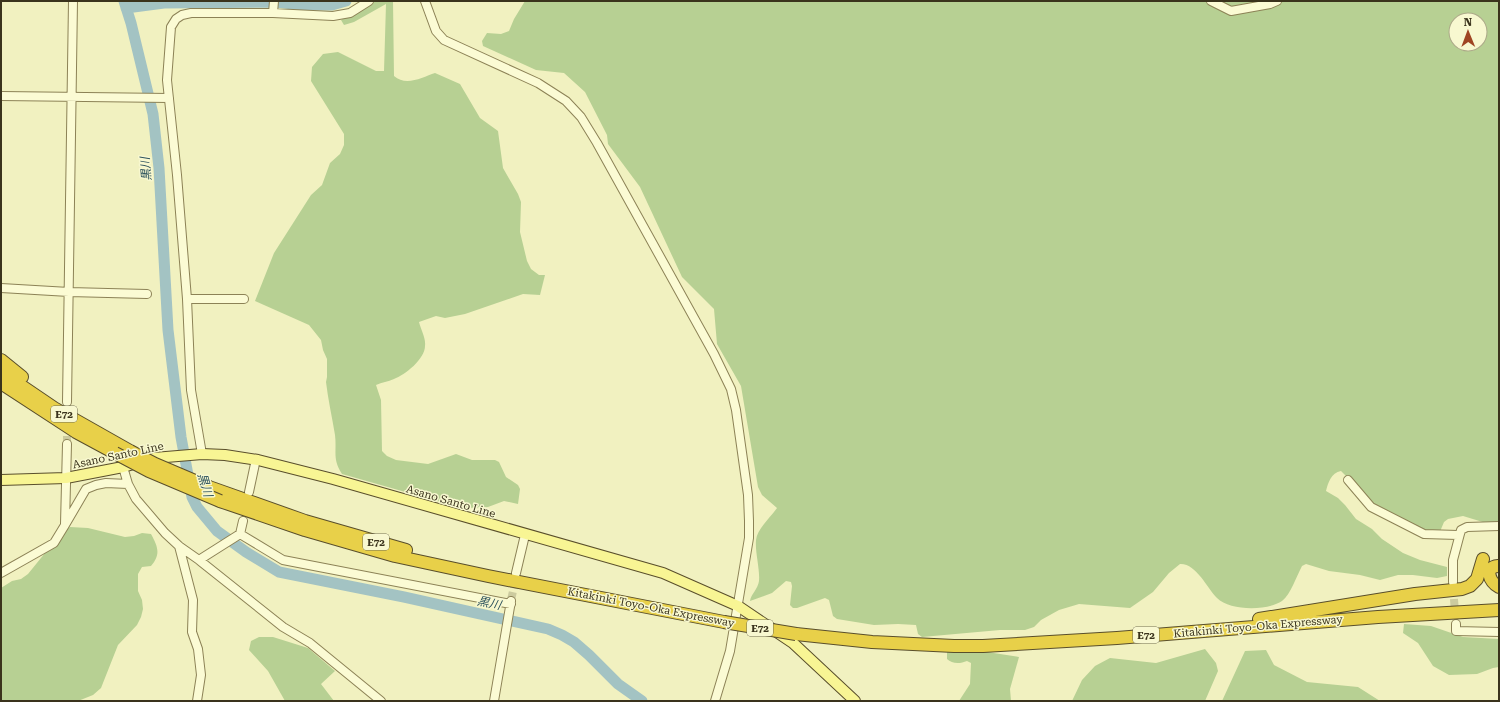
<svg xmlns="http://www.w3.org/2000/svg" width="1500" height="702" font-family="'Roboto Serif','Noto Sans JP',serif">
<rect width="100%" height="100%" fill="#f1f1c0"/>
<!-- green -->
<path fill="#b7d093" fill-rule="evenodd" d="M374,1H393L394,76C406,87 423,77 435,73L460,84L480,118L498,131L503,168L518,194L521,202L520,232L527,261L531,269L539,275H545L540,295L523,294L465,314L445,318L436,316L419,322C421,330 426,338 425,346C425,359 405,375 394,379C388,382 382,382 376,385L381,400L382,451L387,456L396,460L428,464L456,454L472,460H495L499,462L506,477L518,485L520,489L518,504L504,501L488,507L466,508L462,505L444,503L342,474C332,459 337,451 335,435C332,417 328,399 326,382L327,377V359L323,350L321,340L309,325L255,301L274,253L311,195L322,185L330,163L340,154L344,145V134L311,81L312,67L323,54L338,52L376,71H384L386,4L354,22L344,25L341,20Z
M525,1H1499V523H1486L1463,516L1448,519L1444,522L1439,534L1430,537L1384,514L1341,471C1331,473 1328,483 1326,491L1338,498L1345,505L1356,519L1372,529L1382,539L1403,553L1420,560L1447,567V576L1437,578L1413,575H1398L1380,580L1360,575L1329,571L1306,564L1302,566C1296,577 1291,594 1282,601C1267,611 1230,611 1217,598C1207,588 1196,563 1180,564L1169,573L1153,592L1130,608L1079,604L1059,610L1041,620L1034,627L1025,630H1000L922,637L918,634L916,625L898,624L874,625L837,619L833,616L829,600L825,598L797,608H793L790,605L792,586L791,582L786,581L772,593L750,601C751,594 758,589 759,581C760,568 755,553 756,540C757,529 771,517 777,508L762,495L758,487L741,386L717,344L714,309L682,277L640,187L608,144L607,135L585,92L564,73L536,70L483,46L482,41L487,33L501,34L509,31L514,19ZM1456,20H1480V44H1456Z
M70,527L88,528L125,537L134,536L142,533L151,534C158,547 161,554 151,566L142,567L138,574V591L142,600L143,609L141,617L137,625L118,645L101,688L93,695L78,701H1V588L12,581L21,579L28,574L62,532Z
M1404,624L1431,626L1463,637L1499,639V667L1493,668L1477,674L1449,675L1433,666L1418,643L1403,633Z
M259,637H273L308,648L335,671L321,684L334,701H285L268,671L249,650L251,641Z
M961,648L1019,657L1010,689L1011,701H959L970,684L971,663L967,661C960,664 952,664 947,659V650Z
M1205,649L1216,663L1218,671L1205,701H1072L1082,680L1095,666L1110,658L1156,663Z
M1266,650L1274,665L1307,682L1358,687L1380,701H1222L1245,651Z"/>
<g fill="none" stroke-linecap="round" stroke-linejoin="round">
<!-- river -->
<path stroke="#a3c3c3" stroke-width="11" d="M124,1L131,23L153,114L159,168L168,330L181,437L192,497L197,507L217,531L246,552L279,572L404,597L548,629L562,635L574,642L589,655L618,684L642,701
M126,8L164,3L274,2L304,5H332L346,1"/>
<!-- minor-tunnel -->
<path stroke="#cccb9f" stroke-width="8" stroke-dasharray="8 4" stroke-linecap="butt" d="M67,444V402
M1453,587L1456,624
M511,600L516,578"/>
<!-- minor casing -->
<g stroke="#8c8256" stroke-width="10">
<path id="minor" d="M425,1L436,31L444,40L538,83L566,101L581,117L597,143L714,354L731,389L736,410L748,495L749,521V538L730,651L715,701
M1211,1L1231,11L1270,4L1277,1
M273,13L274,1
M1,96L169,98
M1,288L69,292L147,294
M187,299H244
M67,402L73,1
M202,454L191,390L187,299L177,175L167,80L171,27L176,19L182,15L191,13H273L333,16L350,13L369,1
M123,467L128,484L136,499L165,533L179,546L199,560L283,627L310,643L381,701
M1348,480L1371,507L1424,534L1458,535
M249,492L256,459
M65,524L67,444
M240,534L283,560L511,604
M179,546L193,600L192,632L198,649L201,675L197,701
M199,560L240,534L243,521
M1,573L54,543L65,525L86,489L96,485L106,483L128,484
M516,573L525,535
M1453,582V560L1461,530L1467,527L1499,526
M1456,624V631L1499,632
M494,701L511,601"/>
</g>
<!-- major casing -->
<g stroke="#594e2b" stroke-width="12">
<path id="major" d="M1,480L66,478L123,467L154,458L202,454L225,455L258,460L333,479L663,573L738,606L793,643L855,701"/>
</g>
<!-- highway casing -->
<g stroke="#594e2b" stroke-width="14">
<path id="highway" d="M1,360L22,377
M1,372L54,408L130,451
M1,383L76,432L115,453
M209,487L305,521L406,550
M220,501L305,530L395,556L488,576L724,622
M1498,566C1484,567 1489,582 1499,587
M1259,619L1415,594L1462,589L1470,586L1477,579L1483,559
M796,634L872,642L954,646H983L1117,638L1378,617L1499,610"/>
</g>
<!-- minor -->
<use href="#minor" stroke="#fbfbd4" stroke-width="8"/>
<!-- major -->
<use href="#major" stroke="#f8f594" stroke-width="10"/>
<!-- highway -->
<use href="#highway" stroke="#e8d049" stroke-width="12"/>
<!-- highway-bridge casing -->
<g stroke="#594e2b" stroke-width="14" stroke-linecap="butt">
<path id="highway-bridge" d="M130,451L155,464L209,487
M115,453L149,471L220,501
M724,622L796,634"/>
</g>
<!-- highway-bridge -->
<use href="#highway-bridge" stroke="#e8d049" stroke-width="12"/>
</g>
<g text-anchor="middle" stroke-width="3" stroke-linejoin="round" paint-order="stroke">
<!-- shield labels -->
<g fill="#f8f8d0" stroke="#736e52" stroke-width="1">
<rect x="51" y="406" width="26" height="16" rx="3"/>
<rect x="363" y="534" width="26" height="16" rx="3"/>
<rect x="747" y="620" width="26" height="16" rx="3"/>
<rect x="1133" y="627" width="26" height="16" rx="3"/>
</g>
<g font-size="10" font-weight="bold" fill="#3a331c">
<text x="64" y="418">E72</text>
<text x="376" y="546">E72</text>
<text x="760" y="632">E72</text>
<text x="1146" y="639">E72</text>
</g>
<!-- street labels -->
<g font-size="11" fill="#3a331c" stroke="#f8f8d0">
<text transform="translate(118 455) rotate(-12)" y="4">Asano Santo Line</text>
<text transform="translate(451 501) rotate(16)" y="4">Asano Santo Line</text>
<text transform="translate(651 607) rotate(11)" y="4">Kitakinki Toyo-Oka Expressway</text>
<text transform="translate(1258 626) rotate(-5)" y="4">Kitakinki Toyo-Oka Expressway</text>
</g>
<!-- water labels -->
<g font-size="12" font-style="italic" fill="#2a505b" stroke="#f8f8d0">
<text transform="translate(146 169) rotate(-95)" y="4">黒川</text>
<text transform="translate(205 485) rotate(74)" y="4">黒川</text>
<text transform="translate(489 603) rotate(12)" y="4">黒川</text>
</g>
</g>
<!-- border -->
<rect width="1500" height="702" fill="none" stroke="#3a331c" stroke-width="4"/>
<!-- north arrow -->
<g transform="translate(1468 32) rotate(359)"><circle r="19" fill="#f8f8d0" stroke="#aca988"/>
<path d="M0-3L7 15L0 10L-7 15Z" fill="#9f4522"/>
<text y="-6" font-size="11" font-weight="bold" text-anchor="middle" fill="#3a331c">N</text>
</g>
</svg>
